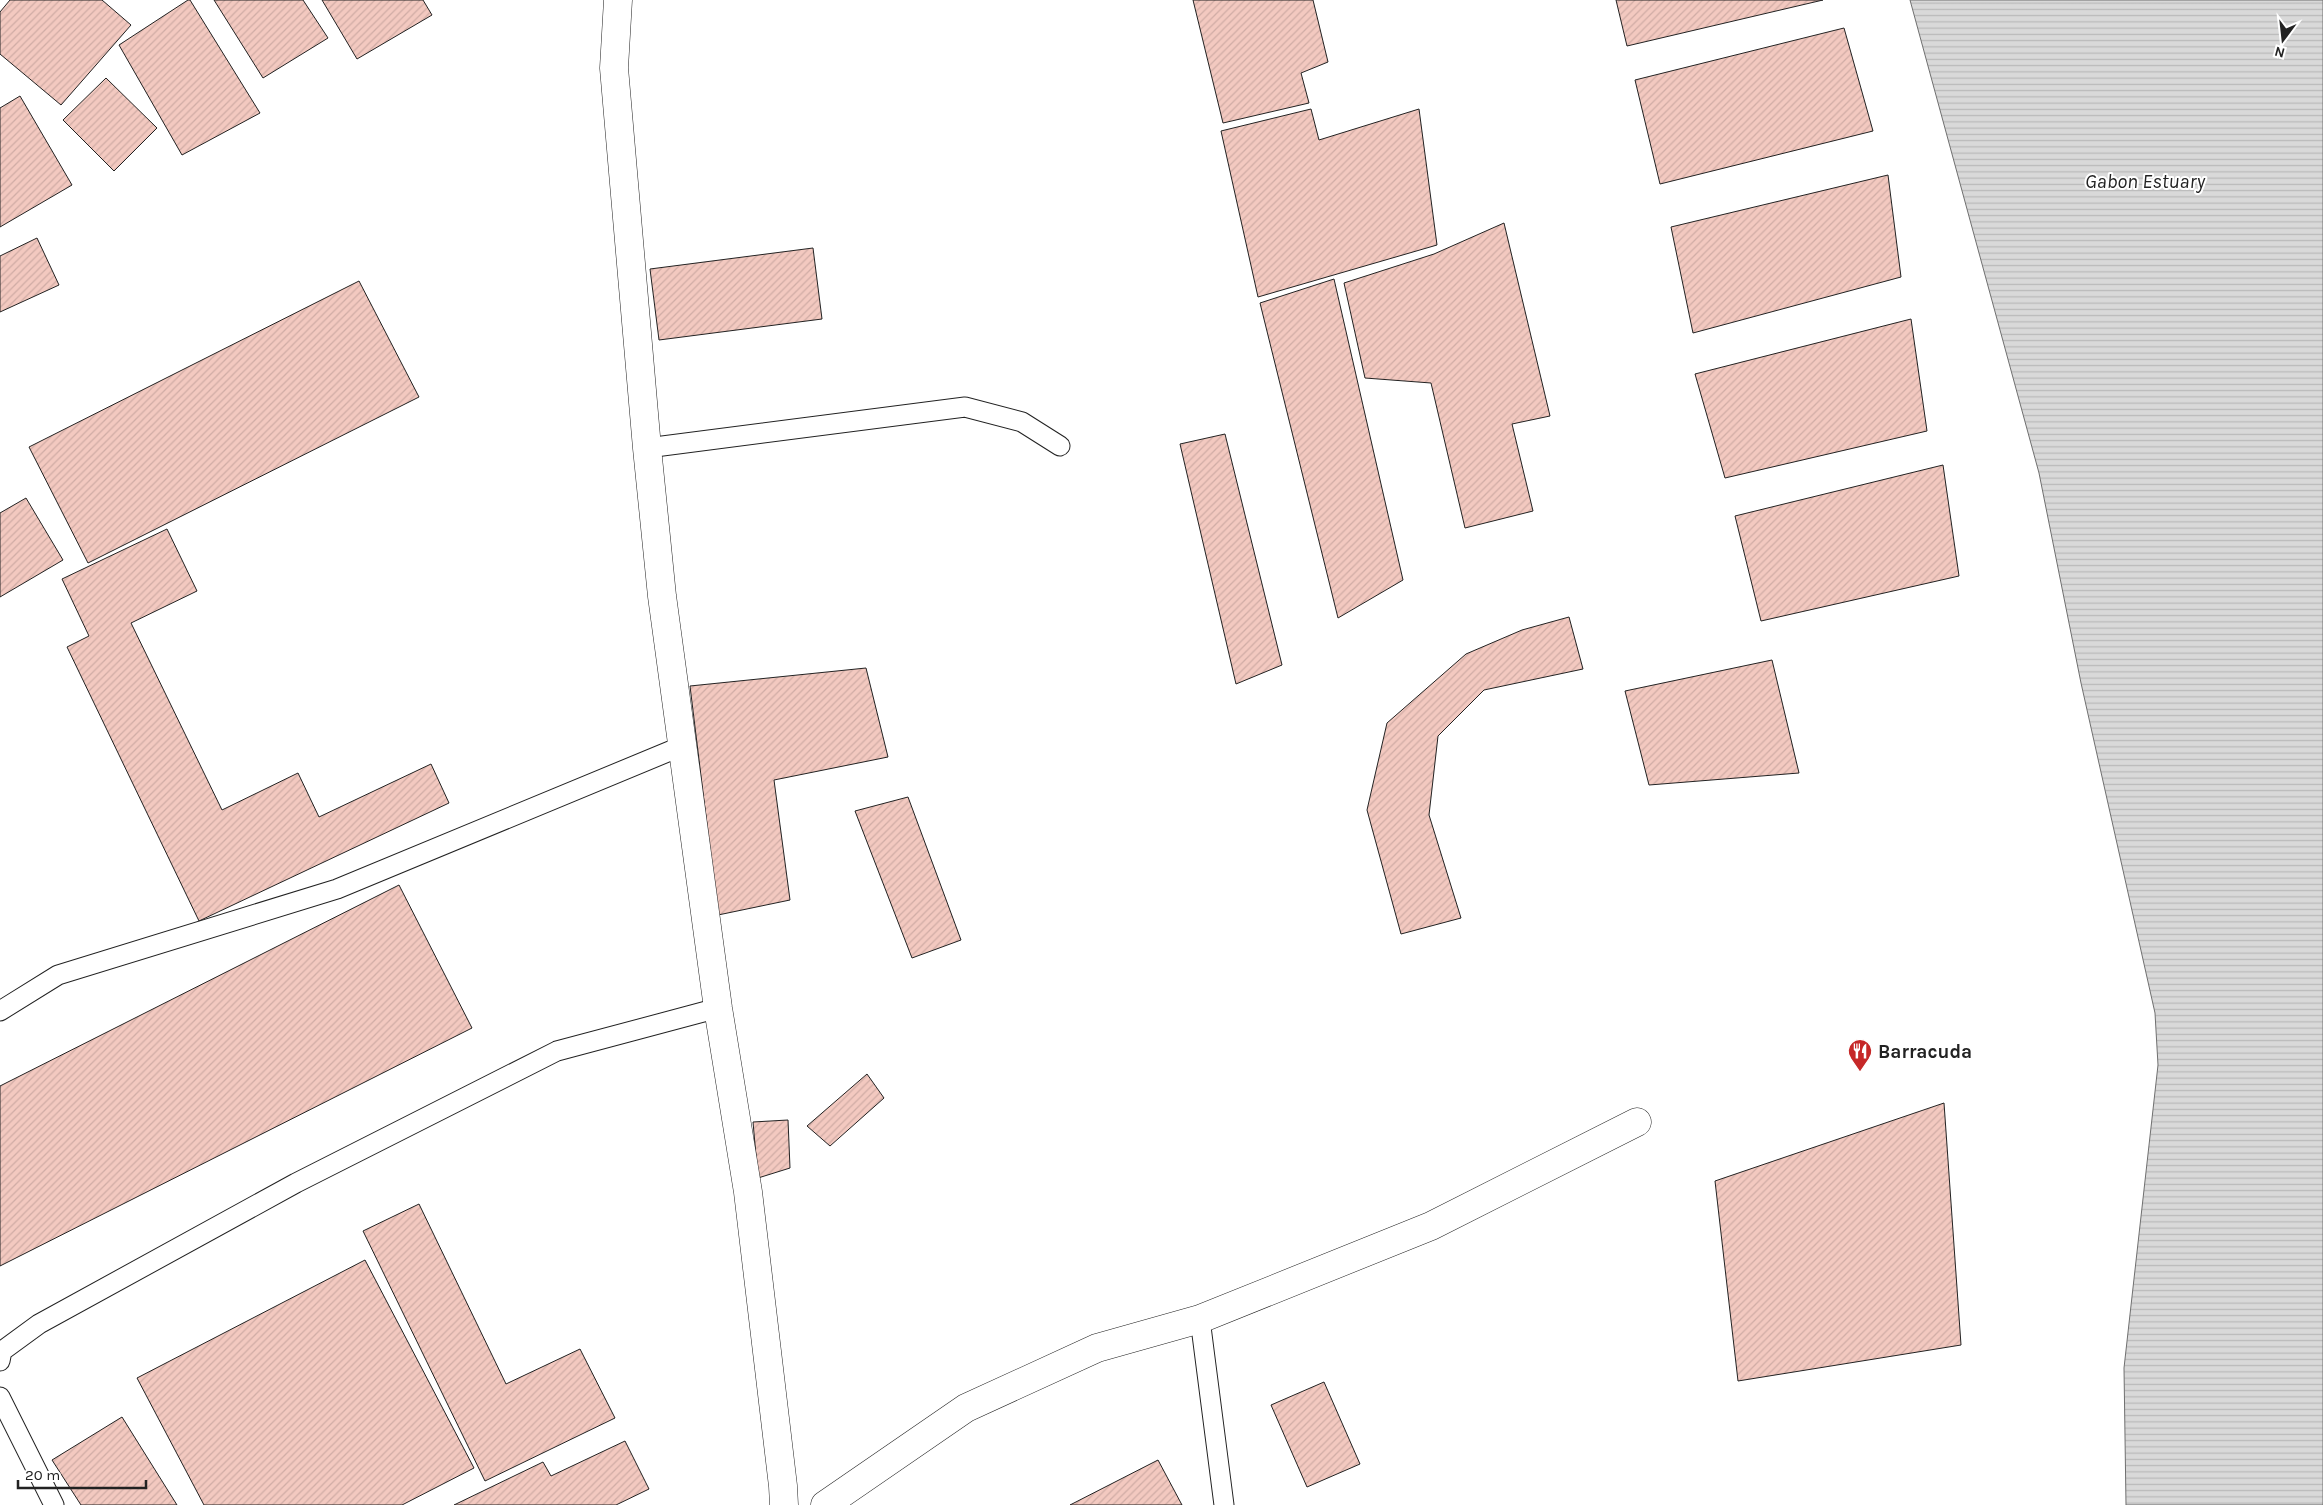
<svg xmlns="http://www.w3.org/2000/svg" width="2323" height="1505" font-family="Karla,sans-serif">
<defs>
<pattern id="water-rules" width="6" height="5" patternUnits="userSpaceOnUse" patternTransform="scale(1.25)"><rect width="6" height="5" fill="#d9d9d9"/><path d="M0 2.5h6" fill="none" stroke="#bababa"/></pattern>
<pattern id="building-hatch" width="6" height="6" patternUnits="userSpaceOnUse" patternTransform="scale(1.25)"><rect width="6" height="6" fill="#f3c9c0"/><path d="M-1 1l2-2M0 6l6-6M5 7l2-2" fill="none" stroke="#d0aca5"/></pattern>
</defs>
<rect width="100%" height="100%" fill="#fff"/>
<!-- water -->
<path fill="url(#water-rules)" stroke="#6f6f6f" d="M1910,0H2323V1505H2126L2124,1368L2158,1065L2155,1013L2081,683L2039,473Z"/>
<!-- building -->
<path fill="url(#building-hatch)" stroke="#222" d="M10,0H102L131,25L61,105L0,54V12Z
M188,0H190L260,113L182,155L119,45Z
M214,0H303L328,38L263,78Z
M322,0H423L432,15L357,59Z
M1193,0H1313L1328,62L1301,73L1309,103L1223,123Z
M1616,0H1823L1627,46Z
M1844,28L1873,131L1660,184L1635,80Z
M106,78L157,128L114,171L63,120Z
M20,96L72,185L0,227V108Z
M1311,109L1319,140L1419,109L1437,245L1258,297L1221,131Z
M1888,175L1901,277L1693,333L1671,227Z
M1504,223L1550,416L1512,424L1533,511L1465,528L1431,383L1365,378L1344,283L1434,254Z
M37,238L59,285L0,312V256Z
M813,248L822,319L659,340L650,269Z
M1334,279L1403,580L1338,618L1260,303Z
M359,281L419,397L88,563L29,447Z
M1911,319L1927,431L1725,478L1695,374Z
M1225,434L1282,665L1236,684L1180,444Z
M1943,465L1959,576L1761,621L1735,516Z
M26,498L63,560L0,597V513Z
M167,529L197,591L131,623L222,810L298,773L319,817L431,764L449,803L199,921L67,647L89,636L62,579Z
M1569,617L1583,669L1484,690L1438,736L1429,815L1461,918L1401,934L1367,810L1387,723L1466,654L1522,630Z
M1772,660L1799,773L1649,785L1625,691Z
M866,668L888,757L774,780L790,900L718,915L690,686Z
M908,797L961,940L912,958L855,811Z
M399,885L472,1028L0,1266V1086Z
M867,1074L884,1098L830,1146L807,1126Z
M1944,1103L1961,1345L1738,1381L1715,1181Z
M788,1120L790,1168L758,1178L753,1122Z
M419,1204L506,1384L580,1349L615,1418L485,1481L363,1231Z
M365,1260L474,1468L402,1505H204L137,1378Z
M1324,1382L1360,1464L1307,1487L1271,1405Z
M122,1417L177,1505H81L52,1460Z
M625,1441L649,1489L616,1505H454L543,1462L551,1476Z
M1158,1460L1182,1505H1070Z"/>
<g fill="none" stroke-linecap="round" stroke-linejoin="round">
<!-- lane casing -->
<g stroke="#222" stroke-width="21">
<path id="lane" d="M647,448L965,407L1022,422L1060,446
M0,1011L58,975L337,889L682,746
M1200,1319L1224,1505
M0,1361L2,1351L39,1324L296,1183L557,1051L718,1008
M0,1397L54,1505"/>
</g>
<!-- street casing -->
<g stroke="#222" stroke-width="29">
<path id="street" d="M618,0L614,68L647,448L662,596L718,1008L748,1192L783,1486L784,1505
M825,1505L966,1408L1097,1348L1200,1319L1431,1226L1637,1122"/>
</g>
<!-- lane -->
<use href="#lane" stroke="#fff" stroke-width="19"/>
<!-- street -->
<use href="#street" stroke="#fff" stroke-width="28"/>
</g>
<!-- icons -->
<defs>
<g id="restaurant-pin" transform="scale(1.25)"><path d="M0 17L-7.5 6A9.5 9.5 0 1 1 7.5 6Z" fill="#c62828" stroke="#fff"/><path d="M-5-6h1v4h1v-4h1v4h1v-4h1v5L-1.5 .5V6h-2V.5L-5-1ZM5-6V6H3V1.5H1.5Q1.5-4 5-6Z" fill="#fff"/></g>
</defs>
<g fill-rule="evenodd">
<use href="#restaurant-pin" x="1860" y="1051"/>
</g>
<g text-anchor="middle" stroke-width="4" stroke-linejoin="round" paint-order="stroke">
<!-- poi labels -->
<g font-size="19" font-weight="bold" fill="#222" stroke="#fff" text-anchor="start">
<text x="1878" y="1058">Barracuda</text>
</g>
<!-- water labels -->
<g font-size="20" font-style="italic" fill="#222" stroke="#fff">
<text x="2145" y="188">Gabon Estuary</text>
</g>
</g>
<!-- north arrow -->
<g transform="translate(2283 40) rotate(195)" stroke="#ffffff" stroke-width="4" paint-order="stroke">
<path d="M0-4L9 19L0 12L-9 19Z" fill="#222222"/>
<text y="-8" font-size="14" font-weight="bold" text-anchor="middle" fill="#222222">N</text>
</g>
<!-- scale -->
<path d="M18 1480v8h128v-8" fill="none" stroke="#222222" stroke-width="2.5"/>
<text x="25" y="1480" font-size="15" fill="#222222" stroke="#ffffff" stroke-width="4" paint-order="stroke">20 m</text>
</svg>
